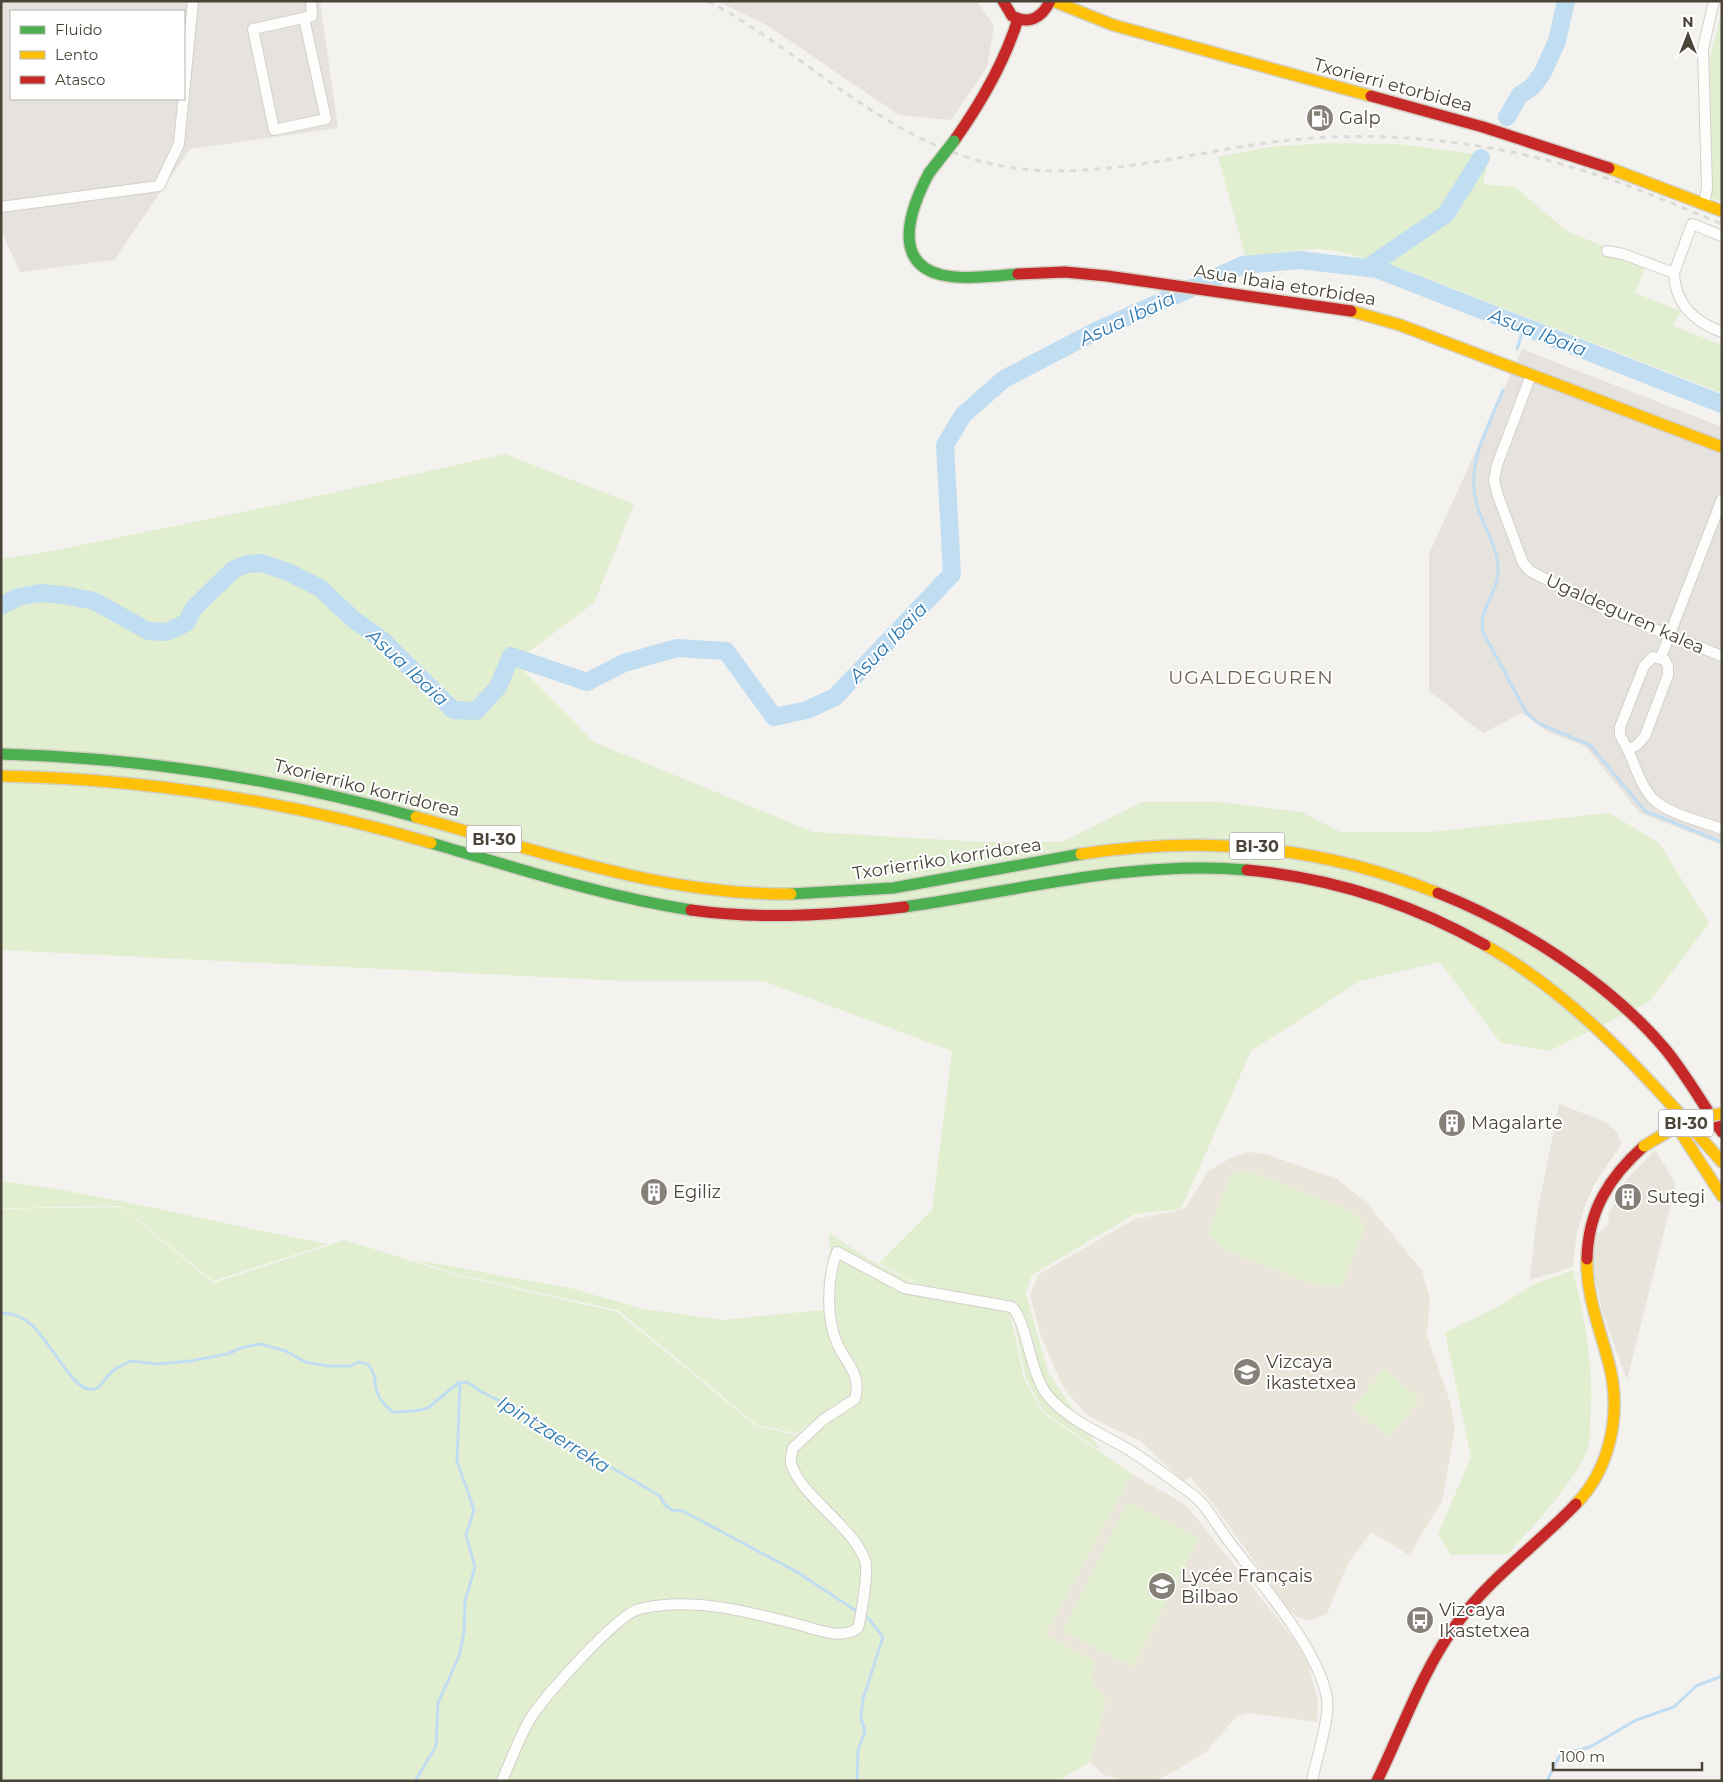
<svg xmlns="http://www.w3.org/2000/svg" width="1723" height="1782" font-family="Montserrat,sans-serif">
<rect width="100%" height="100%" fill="#f4f2ee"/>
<!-- residential -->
<path fill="#e7e4dc" d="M1559,1104L1606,1122L1616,1131L1622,1143L1594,1185L1584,1208L1577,1232L1573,1267L1530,1280L1537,1214Z
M1655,1150L1676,1184L1627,1380L1603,1313L1594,1275V1235L1606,1228L1609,1223L1608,1215L1627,1179Z"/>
<!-- industrial -->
<path fill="#e6e2de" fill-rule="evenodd" d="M1,1H320L338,128L190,149L114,260L20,272L1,230ZM11,11H184V99H11Z
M717,1H977L994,26L987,67L951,120L899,115L768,26Z
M1522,349L1722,427V845L1640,813L1585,746L1548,732L1522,713L1483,733L1429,691V554Z"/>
<!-- education -->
<path fill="#eae5da" d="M1248,1152L1266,1154L1337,1179L1367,1203L1422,1271L1430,1299L1427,1335L1450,1402L1455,1429L1442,1502L1417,1541L1411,1556L1371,1532L1347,1565L1327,1614L1311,1620L1298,1618L1286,1606L1214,1505L1190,1477L1183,1481L1140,1441L1088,1416L1064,1389L1040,1334L1030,1294L1039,1274L1135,1219L1184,1209L1209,1171L1229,1159Z
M1132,1474L1186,1505L1295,1640L1308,1663L1318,1701L1317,1722L1249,1713L1237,1716L1206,1752L1170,1774L1152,1781H1127L1104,1775L1090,1762L1106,1700L1045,1635Z"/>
<!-- green -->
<path fill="#e1eecf" d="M1722,11V202L1709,197L1710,57Z
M1327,143L1399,144L1489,156L1483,184L1515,187L1568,232L1647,263L1635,293L1681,311L1673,326L1722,345V393L1403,269C1376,262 1347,251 1319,249C1295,248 1270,254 1246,258L1218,157L1269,147Z
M505,454L634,504L594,603L515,662L594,742L813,832L982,842H1062L1142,802H1221L1301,812L1341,832H1430L1609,813L1659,843L1709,923L1649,1002L1549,1051L1500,1042L1440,962L1360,981L1251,1051L1181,1209L1135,1214L1032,1275L1026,1293L1048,1372L1101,1451L1044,1412L1026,1378L1012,1312L915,1283L879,1263L932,1210L952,1051L763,981H624L1,950V559L47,552L286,503Z
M1240,1172L1254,1173L1347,1209L1359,1218L1365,1228L1341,1287L1319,1286L1222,1249L1208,1233L1231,1174Z
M1,1181C111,1195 219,1224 328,1244L213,1281L121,1206L1,1208Z
M121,1207L213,1283L345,1240L456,1275L617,1312L756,1426L796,1435L857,1391L841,1343L831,1283L829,1233L870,1260L915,1284L1010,1313L1024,1379L1043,1413L1132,1474L1045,1635L1095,1661L1091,1680L1106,1700L1090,1762L1058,1781H1V1209Z
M411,1259L574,1289L643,1309L723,1320L832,1309L839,1344L856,1391L796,1433L757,1425L618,1310L456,1274Z
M1573,1270C1585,1320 1595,1370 1590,1421C1590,1428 1590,1437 1589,1444C1580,1478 1532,1527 1508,1554L1451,1555L1438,1534L1471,1457L1445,1332L1494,1309L1535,1284Z
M1384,1369L1420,1399L1389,1437L1353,1408Z
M1128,1502L1199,1538L1133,1667L1063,1631Z"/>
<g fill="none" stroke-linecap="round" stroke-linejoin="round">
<!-- stream -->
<path stroke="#c0ddf1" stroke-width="3" d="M1517,349L1524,327
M1503,390C1489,426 1466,463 1476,502C1482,524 1499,548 1498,571C1498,594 1478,609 1483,632L1526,712L1540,724L1590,745L1645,811L1722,842
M1,1314C44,1306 65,1396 95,1389C102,1387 107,1374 114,1370C119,1366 124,1365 130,1361L157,1364L190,1361L227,1354L241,1348L260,1344L286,1351L305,1362L328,1366H351L358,1362L367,1364C376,1372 374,1381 377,1392C380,1400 386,1407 393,1412L415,1411L428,1408L458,1383L467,1382L482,1392L534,1418L560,1442L614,1469L660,1496L664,1504L672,1510L683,1511L797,1572L858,1612
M415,1781L436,1746L438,1703L459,1656L464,1633L465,1601L475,1567L466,1535L474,1510L457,1461L460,1382
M857,1781L858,1750L865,1732L861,1717L863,1699L883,1637L868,1618
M1547,1781L1560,1755L1590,1747L1636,1720L1674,1707L1696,1686L1722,1676"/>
<!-- river -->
<path stroke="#c0ddf1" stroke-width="18" d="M1507,117L1520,95L1533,86L1543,72L1557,41L1566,1
M1367,268L1446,214L1481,158
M1,606L18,597L41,593L63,595L94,601L148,631L166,632L186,623L194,608L233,570L247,564L262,563L288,572L320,588L353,619L382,640L453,710L476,711L498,687L511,656L587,682L624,663L677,648L726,651L774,717L807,710L835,697L952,574L945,445L963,415L1004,379L1096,331L1243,265L1299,260L1377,269L1722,404"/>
<!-- street casing -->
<g stroke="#d2d0cb" stroke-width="12">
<path id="street" d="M304,18L326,119L274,130L253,29L312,16L311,1
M1704,204L1707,188L1703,49L1714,1
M1,207L159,186L179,144L193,1
M1607,251L1623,254L1674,273C1675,305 1695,322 1722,332
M1674,273L1692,224L1722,236
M1531,375L1497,465L1494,480L1497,493L1523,563L1530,571L1606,610L1722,656
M1653,657L1665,660L1668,667V675L1645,736L1637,745L1628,750L1620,735V727L1644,666Z
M1661,657L1722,499
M1628,750C1635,765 1641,787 1653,799C1670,815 1701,821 1722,829
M502,1781C511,1760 519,1738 530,1719C543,1697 618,1614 639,1609C693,1596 749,1612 800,1625C819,1630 842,1640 858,1628C861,1616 869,1571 865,1560C852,1525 800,1496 791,1463C790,1459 792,1452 793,1448L823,1420L855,1399C862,1373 846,1364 837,1343C826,1318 827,1277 837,1252L904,1288L1012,1307C1028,1323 1029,1374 1049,1397C1071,1422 1103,1434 1131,1451C1152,1465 1173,1480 1193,1495C1205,1503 1218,1527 1228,1540C1258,1580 1320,1650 1327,1699C1330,1718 1316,1760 1312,1781"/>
</g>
<!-- fast casing -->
<g stroke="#d3cfc5" stroke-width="14">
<path id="fast" d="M929,173C912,205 889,263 942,275C966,280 994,276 1018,274
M1,754C142,758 280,779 416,817
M431,843C517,868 602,896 691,910
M791,894L893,888L1081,854
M904,907C1017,891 1132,860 1247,870"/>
</g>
<!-- slow casing -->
<g stroke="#d3cfc5" stroke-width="14">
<path id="slow" d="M1053,1L1113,25L1371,96
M1609,168L1722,211
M1351,311L1400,325L1722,447
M1,776C148,779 290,801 431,843
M416,817C540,851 661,895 791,894
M1081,854C1206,835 1321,846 1438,893
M1485,945C1578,997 1652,1082 1722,1162
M1676,1125L1722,1196
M1576,1504C1610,1469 1621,1415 1610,1368C1601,1331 1586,1297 1587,1259"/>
</g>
<!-- jam casing -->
<g stroke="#d3cfc5" stroke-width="14">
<path id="jam" d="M1003,1L1012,16C1029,25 1042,18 1050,1
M1371,96L1483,127L1609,168
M954,141C981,103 1004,64 1018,19
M1018,274L1065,272L1107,276L1351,311
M1247,870C1332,878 1411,903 1485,945
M1438,893C1519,925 1610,983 1666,1050C1687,1076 1703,1105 1722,1132
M691,910C762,920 833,915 904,907
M1587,1259C1588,1211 1609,1177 1644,1146
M1377,1781C1403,1728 1422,1670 1458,1622C1491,1577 1537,1545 1576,1504"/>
</g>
<!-- street -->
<use href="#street" stroke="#fdfdfc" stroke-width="10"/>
<!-- fast -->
<use href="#fast" stroke="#4caf50" stroke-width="11"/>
<!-- slow -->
<use href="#slow" stroke="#ffc107" stroke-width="11"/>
<!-- jam -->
<use href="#jam" stroke="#c62828" stroke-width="11"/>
<!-- rail -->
<path stroke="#dbdbda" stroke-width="3" stroke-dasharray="6 6" stroke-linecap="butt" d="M708,1C804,52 883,140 992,164C1085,185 1188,152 1281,141C1384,129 1492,141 1591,173C1635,187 1678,206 1722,224"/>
<!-- fast-bridge casing -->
<g stroke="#d3cfc5" stroke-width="14" stroke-linecap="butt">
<path id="fast-bridge" d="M929,173L954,141"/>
</g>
<!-- slow-bridge casing -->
<g stroke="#d3cfc5" stroke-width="14" stroke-linecap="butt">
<path id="slow-bridge" d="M1644,1146L1681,1124L1722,1113"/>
</g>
<!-- fast-bridge -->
<use href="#fast-bridge" stroke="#4caf50" stroke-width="11"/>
<!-- slow-bridge -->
<use href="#slow-bridge" stroke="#ffc107" stroke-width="11"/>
</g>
<!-- icons -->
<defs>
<g id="fuel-disc" transform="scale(1.4375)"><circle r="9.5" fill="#868178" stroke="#fff"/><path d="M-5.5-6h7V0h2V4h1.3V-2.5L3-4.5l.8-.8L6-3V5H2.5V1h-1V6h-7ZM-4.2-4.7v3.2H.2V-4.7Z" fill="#fff"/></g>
<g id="building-disc" transform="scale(1.4375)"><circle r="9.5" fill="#868178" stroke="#fff"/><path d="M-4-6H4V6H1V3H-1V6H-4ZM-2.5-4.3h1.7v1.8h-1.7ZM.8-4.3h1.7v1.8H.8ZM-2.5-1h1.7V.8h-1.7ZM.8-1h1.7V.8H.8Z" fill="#fff"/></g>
<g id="school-disc" transform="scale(1.4375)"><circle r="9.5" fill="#868178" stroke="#fff"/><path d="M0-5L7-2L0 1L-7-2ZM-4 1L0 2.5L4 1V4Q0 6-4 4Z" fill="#fff"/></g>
<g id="bus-disc" transform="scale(1.4375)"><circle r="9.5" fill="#868178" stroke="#fff"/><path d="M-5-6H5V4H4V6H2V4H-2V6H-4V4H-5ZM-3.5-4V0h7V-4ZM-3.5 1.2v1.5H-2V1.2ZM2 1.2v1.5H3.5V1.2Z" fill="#fff"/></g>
</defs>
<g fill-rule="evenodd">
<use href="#fuel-disc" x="1320" y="118"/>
<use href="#building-disc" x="1452" y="1123"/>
<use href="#building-disc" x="654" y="1192"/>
<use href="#building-disc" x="1628" y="1197"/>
<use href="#school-disc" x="1247" y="1372"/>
<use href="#school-disc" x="1162" y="1586"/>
<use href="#bus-disc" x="1420" y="1620"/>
</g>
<g text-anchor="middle" stroke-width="4" stroke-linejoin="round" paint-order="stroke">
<!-- shield labels -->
<g fill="#fff" stroke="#817c74" stroke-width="1">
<rect x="466.5" y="825.5" width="55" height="27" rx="4"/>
<rect x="1229.5" y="832.5" width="55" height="27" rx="4"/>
<rect x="1658.5" y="1109.5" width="55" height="27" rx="4"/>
</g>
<g font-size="16" font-weight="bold" fill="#4b4439">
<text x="494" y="845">BI-30</text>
<text x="1257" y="852">BI-30</text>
<text x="1686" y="1129">BI-30</text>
</g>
<!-- street labels -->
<g font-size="18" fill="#4b4439" stroke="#fff">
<text transform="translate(1393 85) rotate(15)" y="6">Txorierri etorbidea</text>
<text transform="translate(1285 285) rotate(9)" y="6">Asua Ibaia etorbidea</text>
<text transform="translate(1625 614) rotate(24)" y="6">Ugaldeguren kalea</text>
<text transform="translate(367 788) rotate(14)" y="6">Txorierriko korridorea</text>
<text transform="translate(947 859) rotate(-9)" y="6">Txorierriko korridorea</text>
</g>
<!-- poi labels -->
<g font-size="18" fill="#4b4439" stroke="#fff" text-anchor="start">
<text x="1339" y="124">Galp</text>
<text x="1471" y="1129">Magalarte</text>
<text x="673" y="1198">Egiliz</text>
<text x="1647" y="1203">Sutegi</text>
<text x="1266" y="1368">Vizcaya<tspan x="1266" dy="21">ikastetxea</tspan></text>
<text x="1181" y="1582">Lycée Français<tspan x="1181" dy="21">Bilbao</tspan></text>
<text x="1439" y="1616">Vizcaya<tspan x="1439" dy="21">Ikastetxea</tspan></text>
</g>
<!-- water labels -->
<g font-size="19" font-style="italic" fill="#2e7ab2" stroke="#fff">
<text transform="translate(1127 318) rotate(-25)" y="7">Asua Ibaia</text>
<text transform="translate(1538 332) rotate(21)" y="7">Asua Ibaia</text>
<text transform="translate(888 642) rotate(-46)" y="7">Asua Ibaia</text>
<text transform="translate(408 667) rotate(43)" y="7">Asua Ibaia</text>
<text transform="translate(554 1434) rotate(32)" y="7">Ipintzaerreka</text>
</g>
<!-- neighbourhood labels -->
<g font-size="19" letter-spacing="1" fill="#6e6250" stroke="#fff">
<text x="1251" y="684">UGALDEGUREN</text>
</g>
</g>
<!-- border -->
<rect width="1723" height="1782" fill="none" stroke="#4b4439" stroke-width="5"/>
<!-- legend -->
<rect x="10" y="10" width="175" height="90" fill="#ffffff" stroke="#b7b4b0"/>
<rect x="20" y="26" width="25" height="8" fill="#4caf50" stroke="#b7b4b0"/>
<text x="55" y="35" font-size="15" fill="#4b4439">Fluido</text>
<rect x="20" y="51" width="25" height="8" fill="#ffc107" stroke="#b7b4b0"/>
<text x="55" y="60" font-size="15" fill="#4b4439">Lento</text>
<rect x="20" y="76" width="25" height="8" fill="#c62828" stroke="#b7b4b0"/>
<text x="55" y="85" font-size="15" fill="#4b4439">Atasco</text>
<!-- north arrow -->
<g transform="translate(1688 35)" stroke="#ffffff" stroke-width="4" paint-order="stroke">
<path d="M0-4L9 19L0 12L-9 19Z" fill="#4b4439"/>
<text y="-8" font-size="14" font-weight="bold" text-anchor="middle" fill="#4b4439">N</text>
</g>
<!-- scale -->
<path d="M1553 1762v8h149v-8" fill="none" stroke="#4b4439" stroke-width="2.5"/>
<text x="1560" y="1762" font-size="15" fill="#4b4439" stroke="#ffffff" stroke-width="4" paint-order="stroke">100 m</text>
</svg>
